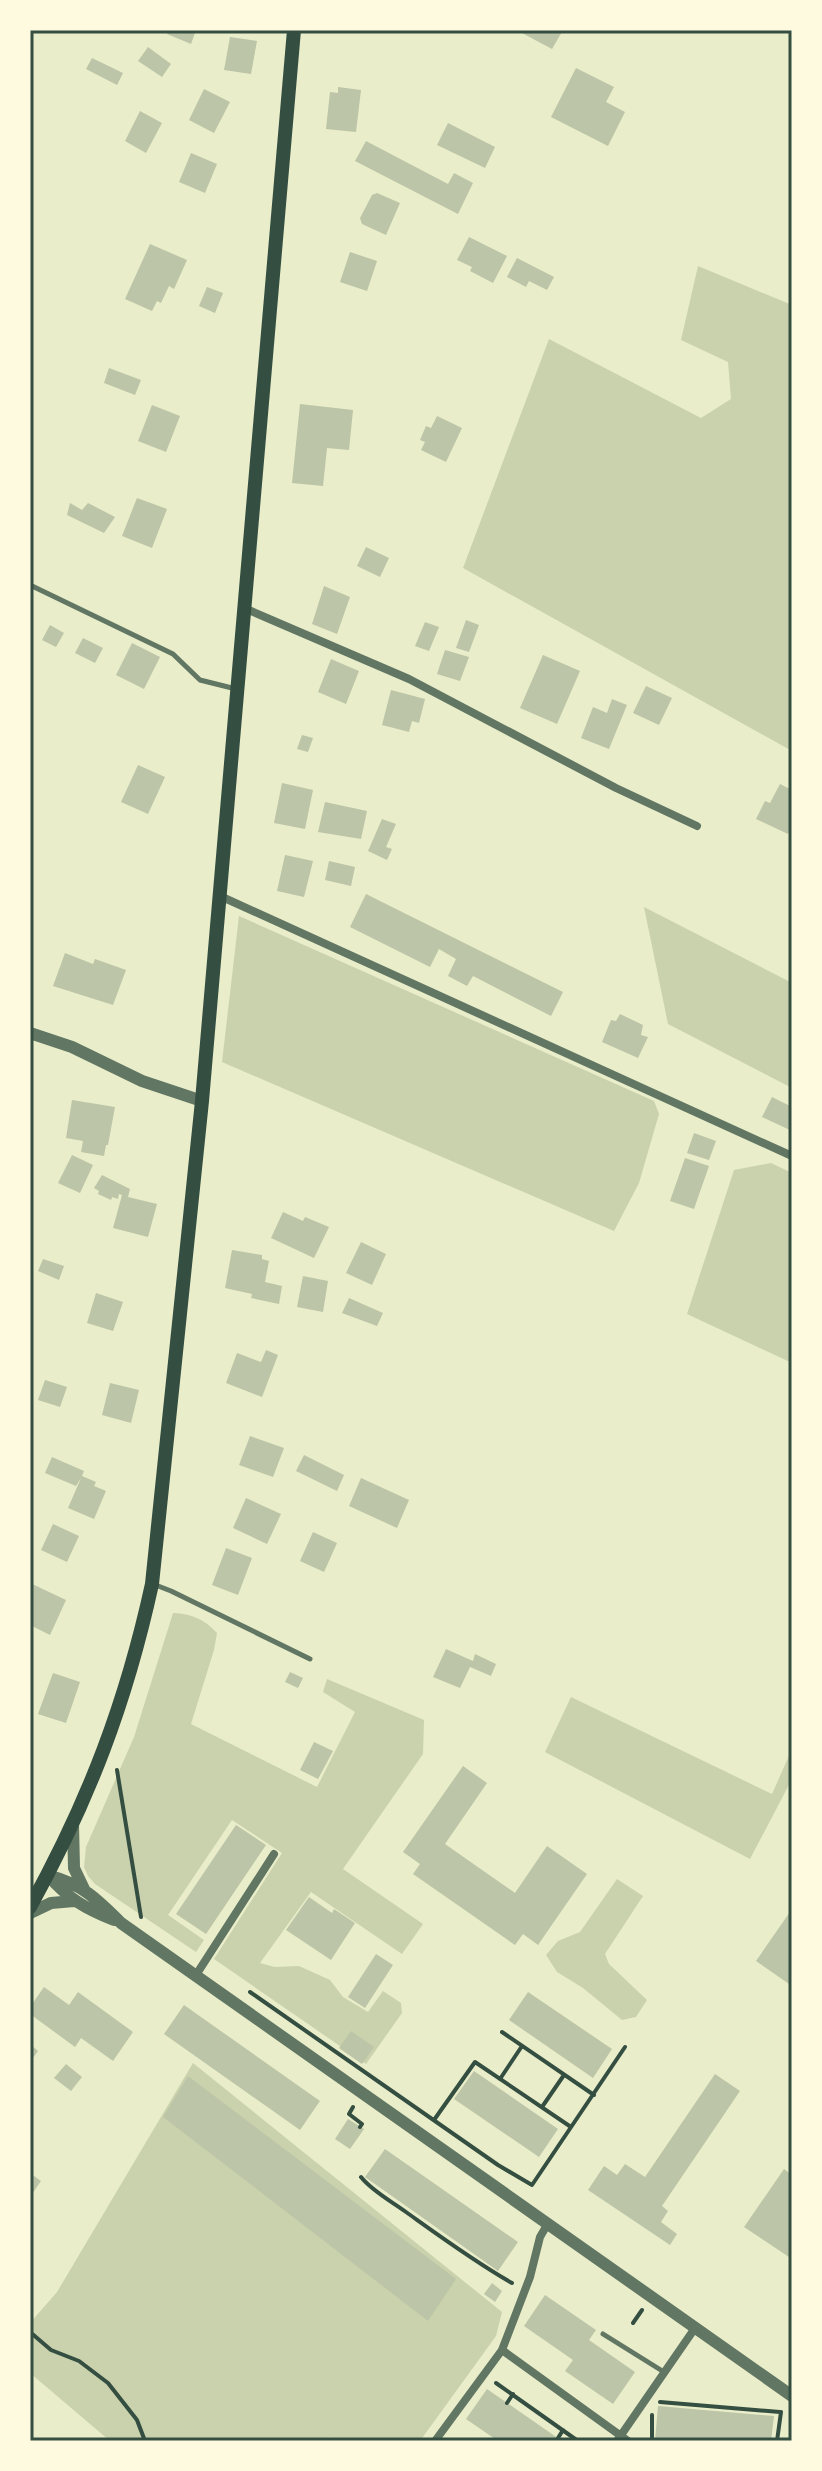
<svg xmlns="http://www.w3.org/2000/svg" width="822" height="2471" font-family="'Alegreya Sans',sans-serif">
<rect width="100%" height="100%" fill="#e9edc9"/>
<!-- green -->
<path fill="#cad2ad" d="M698,266L792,305V751L463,568L549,339L701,418L731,399L728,362L681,340Z
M644,907L792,983V1088L668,1024Z
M239,916L654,1101L659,1114L639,1183L614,1231L222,1062Z
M771,1163L792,1173V1363L687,1314L734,1170Z
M173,1613C192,1614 204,1619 217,1633L214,1650L191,1724L317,1787L355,1712L323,1692L327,1679L424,1720L423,1754L343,1869L423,1924L402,1954L311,1892L260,1963L275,1967L299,1966L330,1980L343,1997L368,2012L383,1991L401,2003L402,2013L366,2064L214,1959L282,1853L232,1820L168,1915L204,1940L196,1952L95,1884L88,1876L84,1867L86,1847L134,1737Z
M571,1697L772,1794L792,1749V1779L750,1859L545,1752Z
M617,1879L643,1896L605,1954L609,1964L647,2000L636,2017L622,2020L583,1988L557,1972L546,1955L558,1941L580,1932Z
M193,2063L502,2312L496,2336L420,2441H335L330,2437L326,2441H110L30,2373V2323L57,2292Z"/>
<!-- building -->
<path fill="#bcc5a7" d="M169,30H196L191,44L167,34Z
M524,30H563L552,49L522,33Z
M230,37L257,41L251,74L224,70Z
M148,47L171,64L162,77L138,61Z
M92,58L123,73L117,85L86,69Z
M576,68L614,87L606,102L625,112L608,146L551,117Z
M338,87L361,90L356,132L326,129L330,92L338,93Z
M204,89L230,102L214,133L189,120Z
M140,111L162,123L146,153L125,141Z
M448,123L495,147L485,168L437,145Z
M366,141L448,184L454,173L473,183L458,214L355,161Z
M191,153L217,164L205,193L179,182Z
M377,193L400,203L386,235L362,224L360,218L372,195Z
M469,237L507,256L493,283L470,271L472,267L457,260Z
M150,244L187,260L174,289L169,286L161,303L157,301L152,311L125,299Z
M350,252L377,261L367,291L340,282Z
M517,258L554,277L547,290L529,281L526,287L507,277Z
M207,287L223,293L215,313L199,306Z
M109,368L141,380L135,395L104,383Z
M300,404L353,410L349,450L327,448L323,486L292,483Z
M152,405L180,416L166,452L138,441Z
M437,416L462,428L446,462L421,450L425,442L420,440L426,426L431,428Z
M137,498L167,509L152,548L122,536Z
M70,503L82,510L88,503L115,517L104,533L67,515Z
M366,547L389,558L380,577L357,566Z
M324,586L350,597L337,634L312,624Z
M466,620L479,625L469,652L456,648Z
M425,622L439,627L429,651L415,646Z
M50,625L64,633L56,647L42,640Z
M83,638L103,648L95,663L75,653Z
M132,643L160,657L144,689L116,675Z
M445,650L469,657L460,681L437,674Z
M543,655L580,671L557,724L520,708Z
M331,659L359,671L346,704L318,692Z
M646,686L672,698L659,725L633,713Z
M391,690L425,699L419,723L412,721L409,732L382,725Z
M612,699L627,705L609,749L581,738L593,707L607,713Z
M302,735L313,738L308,752L297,749Z
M138,765L165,777L148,814L121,802Z
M282,783L313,790L305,829L274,823Z
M780,784L792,790V825L788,834L756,819L765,801L770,803Z
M325,802L367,811L361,839L318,832Z
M382,819L396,824L386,847L392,849L387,860L368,851Z
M285,855L313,861L304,897L277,891Z
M329,861L355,867L351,886L325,880Z
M366,894L563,992L551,1016L473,976L467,986L448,976L456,959L439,949L430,967L350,927Z
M65,953L93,964L95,959L126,970L113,1005L53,986Z
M620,1014L643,1025L641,1035L648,1037L638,1058L602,1042L611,1020L616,1021Z
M772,1097L792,1107V1131L762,1117Z
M72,1100L115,1107L108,1145H106L104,1156L81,1152L83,1141L66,1138Z
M694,1133L716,1141L709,1160L687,1153Z
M72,1155L93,1165L80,1193L58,1183Z
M685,1158L709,1166L694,1209L670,1201Z
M102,1175L130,1189L128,1197L157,1204L148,1237L113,1228L122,1195L119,1194L118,1199L112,1197L111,1200L98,1194L99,1191L94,1188Z
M283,1212L303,1221L305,1217L329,1227L314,1258L271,1238Z
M361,1242L386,1254L372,1285L346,1273Z
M232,1250L262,1255V1259L269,1261L265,1282L282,1286L279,1304L251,1298L252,1294L225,1288Z
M43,1259L64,1266L59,1280L38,1271Z
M303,1276L328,1281L323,1312L297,1307Z
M96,1293L123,1302L113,1331L87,1323Z
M349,1298L383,1313L377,1326L342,1313Z
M266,1350L278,1355L262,1397L226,1383L237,1353L261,1362Z
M45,1380L67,1387L60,1407L38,1400Z
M110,1383L139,1390L131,1423L102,1415Z
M250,1436L284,1448L273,1477L239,1465Z
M304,1455L344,1475L337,1491L296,1471Z
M52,1457L84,1471L82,1476L96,1482L94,1486L106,1491L94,1519L68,1508L81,1478L76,1486L45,1473Z
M361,1478L409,1500L397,1528L349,1506Z
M246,1498L281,1514L267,1544L233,1528Z
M53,1524L79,1536L67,1562L41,1550Z
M313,1532L337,1543L324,1572L300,1561Z
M226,1548L252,1558L238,1595L212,1585Z
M30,1583L66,1600L50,1635L30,1625Z
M446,1649L473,1661L475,1654L496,1664L491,1676L470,1667L460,1688L433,1677Z
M290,1672L303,1678L298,1688L285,1682Z
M53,1673L80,1682L66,1723L38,1714Z
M314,1742L333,1751L318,1779L300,1770Z
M463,1766L487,1783L445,1844L515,1893L547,1846L587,1874L538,1945L523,1934L515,1945L413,1874L420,1864L403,1852Z
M236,1825L266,1845L206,1934L176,1914Z
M309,1897L332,1913L334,1909L355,1923L331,1960L286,1930Z
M792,1909V1986L756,1961Z
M376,1954L393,1965L365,2008L348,1997Z
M44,1987L69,2005L78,1992L133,2032L113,2061L81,2038L75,2047L30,2014V2007Z
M528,1992L612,2049L593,2078L509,2020Z
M184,2005L320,2101L300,2130L164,2034Z
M351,2031L374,2047L362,2064L339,2048Z
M30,2044L38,2051L30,2062Z
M66,2064L82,2077L71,2091L54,2078Z
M474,2071L558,2129L539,2157L454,2099Z
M715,2074L740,2091L662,2206L668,2211L661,2222L677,2234L670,2245L588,2190L604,2166L617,2175L625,2164L645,2177Z
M188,2076L456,2279L428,2321L163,2117Z
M348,2119L364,2129L350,2149L335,2139Z
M385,2149L518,2242L498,2271L365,2177Z
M784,2169L792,2175V2259L744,2227Z
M30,2173L41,2181L30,2197Z
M492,2283L502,2291L495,2302L484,2294Z
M545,2295L596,2330L589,2340L635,2372L613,2404L565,2371L573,2360L524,2326Z
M487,2389L562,2441H498L466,2419Z
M658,2406L774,2416L771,2441H655Z"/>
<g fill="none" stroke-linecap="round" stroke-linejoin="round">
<!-- path -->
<path stroke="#344e41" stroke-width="4" d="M117,1770L141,1917
M250,1992L498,2165L532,2185L625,2047
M502,2032L594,2095
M500,2079L522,2046
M353,2107L349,2114L362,2124L360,2127
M542,2107L564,2075
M434,2120L475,2062L571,2127
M361,2177C372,2191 391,2201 406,2212C441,2237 475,2262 512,2283
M633,2323L642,2310
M30,2332L51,2350L79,2361L108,2383L137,2420L145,2441
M496,2383L578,2441
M660,2402L780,2412
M507,2403L513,2394
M652,2415V2441
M558,2438L563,2430
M777,2441L781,2412"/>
<!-- service -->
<path stroke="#617663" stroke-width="5" d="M30,585L173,654L200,680L236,689
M153,1584L171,1591L310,1659
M603,2334L664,2372"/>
<!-- minor -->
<path stroke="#617663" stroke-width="8" d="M244,608L409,679L616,788L697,826
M220,896L792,1156
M196,1975L274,1854
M502,2350L628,2441
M435,2441L502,2350L530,2277L540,2237L547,2225
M617,2441L695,2328"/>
<!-- tertiary -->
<path stroke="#617663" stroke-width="12" d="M30,1033L72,1047L142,1081L202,1101
M73,1824L74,1868L84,1889
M47,1875C82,1884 96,1898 121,1923L792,2396
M48,1875C67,1898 86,1909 114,1920
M30,1913L51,1903L74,1901"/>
<!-- secondary -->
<path stroke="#344e41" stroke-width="14" d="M30,1907C89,1800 126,1703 152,1584L202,1101L294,30"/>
</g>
<!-- border -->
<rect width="822" height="2471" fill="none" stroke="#fefae0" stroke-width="64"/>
<rect x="32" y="32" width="758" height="2407" fill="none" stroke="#344e41" stroke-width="3"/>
</svg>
